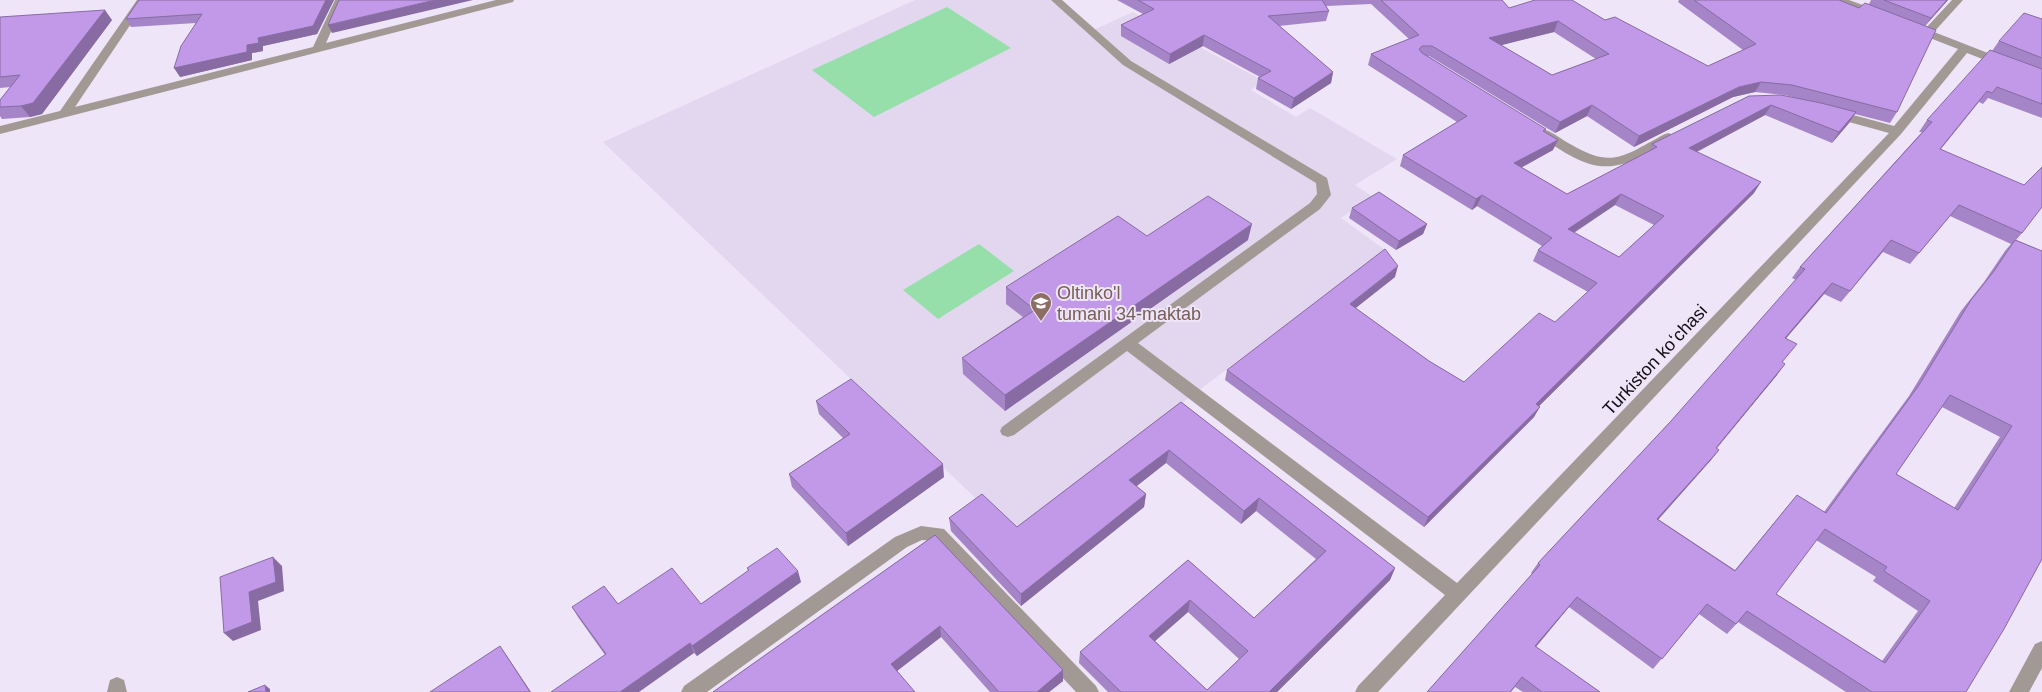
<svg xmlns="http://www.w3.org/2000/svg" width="2042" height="692" font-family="Helvetica,sans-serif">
<rect width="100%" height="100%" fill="#eee5f8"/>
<!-- built -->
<path fill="#e3d7f0" d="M915,0H1052L1089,32L1133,12L1264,81L1251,90L1296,117L1310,108L1397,159L1355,185L1373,197L1341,218L1385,250L1011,532L603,142Z"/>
<!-- green -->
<path fill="#96dfaa" d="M947,7L1011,48L874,117L812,70Z
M979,244L1014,271L938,319L903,290Z"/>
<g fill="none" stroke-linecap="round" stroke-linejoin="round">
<!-- minor -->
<path fill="#a29995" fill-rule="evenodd" d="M137,0H147L75,107L313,47L335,0H345L326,43L496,0H514L513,2L0,134V126L60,111Z
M1051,0H1062L1131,61L1327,178L1331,195L1320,209L1138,343L1457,583L1889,133L1827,116L1825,113L1827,110L1831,109L1894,126L1958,49L1912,31L1910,29L1912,27L1916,26L1925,29L1952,0H1963L1934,32L2042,74V82L1967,53L1901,134L1378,692H1355L1358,686L1445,595L1127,351L1014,435L1008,437L1002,435L1000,431L1002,427L1310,203L1317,194L1316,183L1123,65Z
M1834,0H1849L1882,12L1884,14L1878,17L1874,16L1835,2Z
M1541,128C1552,131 1562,140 1572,145C1614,170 1626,154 1665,134L1669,133L1675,137C1670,144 1657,149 1649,153C1600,180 1580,162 1537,135L1535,132Z
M921,526L944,529L1096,686L1099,692H1076L934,541L922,540L907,547L707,692H681L684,686L895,537Z
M2042,641V668L2029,692H2009L2035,644Z
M117,677L124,680L127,692H107L110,680Z"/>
</g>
<!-- wall -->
<path fill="#a684c8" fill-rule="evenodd" d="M139,0H334L317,34L263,46V51L252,53V60L180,77L196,23L131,27L126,19Z
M1117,0H1502L1509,8L1605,20L1708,66L1743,50L1678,2L1679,0H1839L1859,8L1869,4L1871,0H1948L1925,26L1897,112L1890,123L1855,114L1849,123L1832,143L1765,115L1697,152L1754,193L1539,406L1534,417L1424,527L1225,380L1227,370L1395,277L1355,308L1429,361L1464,382L1555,322L1588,292L1533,261L1538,250L1542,246L1477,206L1472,210L1400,166L1403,155L1457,122L1368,65L1371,54L1409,39L1371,4L1326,6L1329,11L1326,21L1279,26L1333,72L1331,83L1291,109L1256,89L1258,78L1260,77L1203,46L1169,64L1121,36V25L1143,14ZM1554,32L1596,59L1552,75L1501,45ZM1428,56H1429L1555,133L1587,116L1634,147L1733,97L1755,92L1785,95L1796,98L1749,96L1652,144L1649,152L1567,194L1521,167L1553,150L1545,132ZM1615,205L1654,225L1619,257L1574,233Z
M0,17L112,20L42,114L30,117L2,119L0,116V100L10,87L0,88Z
M2042,19V118L1988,98L1983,104L1979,102L1941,149L2022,233L2016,240L2042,251L1966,692H1846L1738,622L1727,634L1699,614L1653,669L1569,607L1536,647L1600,692H1523L1515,687L1511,692H1427L1532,574L1531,573L1538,563L1671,421L1796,280L1792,278L1800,267L1922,132H1919L1927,120L1992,51L1999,41ZM1950,216L2011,244L2005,251L1984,282L1961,311L1909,396L1824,512L1797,495L1735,570L1658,519L1711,460L1719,450L1716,448L1777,375L1782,362L1786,338L1824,294L1841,302L1883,252L1910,264ZM1942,407L2000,437L1954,508L1896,474ZM1816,540L1876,577L1873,581L1918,611L1882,661L1776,594Z
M1352,208L1427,224L1423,234L1396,250L1349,218Z
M1147,236L1248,240L1005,411L963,374L962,358L1023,317L1006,304V287Z
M816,401L944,477L848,546L792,487L789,474L843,438L819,414Z
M1181,402L1395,568L1390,580L1277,692H1108L1079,663L1080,652L1188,560L1254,618L1316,559L1256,511L1241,524L1166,463L1136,486L1146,494L1144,507L1021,606L951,531L949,518L1017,527ZM1188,612L1239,659L1207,690L1155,641Z
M935,535L1063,681L1049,692H990L941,637L897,671L713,692Z
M747,568L801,582L697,656L694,653L605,655L578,617L572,607L618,604H701L748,571Z"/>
<!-- shaded-wall -->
<path fill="#876ba2" d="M326,0H334L317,34L263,46V51L252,53V60L180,77L174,68L247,45L258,38Z
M435,0H473L332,33L328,25Z
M1947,0H1948L1924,27L1931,18Z
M105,10L112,20L42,114L30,117L21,106Z
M1558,21L1554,32L1486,49L1489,38Z
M1204,35L1203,46L1169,64L1170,54Z
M1333,72L1331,83L1291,109L1294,98Z
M1761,82L1755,92L1733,97L1634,147L1639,136L1739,87Z
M1592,105L1587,116L1555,133L1560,122Z
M1771,105L1765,115L1683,159L1689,148Z
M1856,112L1849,123L1832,143L1839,132Z
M1558,140L1553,150L1510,174L1514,163Z
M1761,182L1754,193L1530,415L1536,404Z
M1621,194L1615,205L1562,240L1568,229Z
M1482,195L1477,206L1472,210L1476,199Z
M1252,224L1248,240L1005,411V395Z
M1427,224L1423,234L1396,250L1399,241Z
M1398,266L1395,277L1347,315L1350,304Z
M1832,283L1824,294L1777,349L1785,338Z
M1785,364L1777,375L1708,459L1716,448Z
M1540,407L1534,417L1424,527L1428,517Z
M1169,450L1166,463L1128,493L1129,480Z
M1719,450L1711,460L1650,529L1657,519Z
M943,464L944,477L848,546L846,533Z
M1146,494L1144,507L1021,606V594Z
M1259,498L1256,511L1241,524L1244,511Z
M273,557L282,566L284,591L258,601L261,630L233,641L224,633L249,592Z
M1395,568L1390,580L1277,692H1269Z
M798,571L801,582L697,656L692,646Z
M1577,597L1569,607L1528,656L1535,646Z
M1190,600L1188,612L1147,648L1149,636Z
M940,626L941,637L893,674L891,664Z
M690,643L694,653L639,692H620Z
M500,646L507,656L531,692H530Z
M1063,670V681L1049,692H1037Z
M265,685L270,689V692H266Z"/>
<!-- building -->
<path fill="#c199e8" stroke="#876ba2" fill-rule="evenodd" d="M139,0H326L313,26L258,38L259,43L247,45V52L174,68L181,46L202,14L126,19Z
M339,0H435L328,25Z
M1138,0H1322L1329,11L1268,16L1333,72L1294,98L1258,78L1271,71L1204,35L1170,54L1121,25L1154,9Z
M1381,0H1502L1509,8L1535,0H1572L1605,20L1615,17L1708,66L1756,44L1694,0H1839L1859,8L1865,3L1936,30L1897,112L1792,85L1761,82L1739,87L1639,136L1592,105L1560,122L1432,46H1422L1419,49L1422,53L1546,129L1543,131L1558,140L1514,163L1567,194L1657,147L1652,144L1749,96L1781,95L1821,103L1856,112L1839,132L1771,105L1689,148L1761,182L1536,404L1540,407L1428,517L1227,370L1385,249L1398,266L1350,304L1429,361L1464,382L1539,313L1555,322L1597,283L1538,250L1552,238L1482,195L1476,199L1403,155L1467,116L1371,54L1419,35ZM1558,21L1609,54L1552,75L1489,38ZM1621,194L1664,216L1619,257L1568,229Z
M1884,0H1947L1931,18Z
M105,10L33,103L21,106L0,107V100L20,75L0,77V17Z
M2024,13L2042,19V58L1999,41Z
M1990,50L2042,69V104L1997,87L1992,93L1987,91L1940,149L2024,185L2042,167V207L2022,233L1959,205L1919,253L1891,240L1850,291L1832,283L1785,338L1797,344L1782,362L1785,364L1716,448L1719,450L1657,519L1735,571L1797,495L1826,513L1919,385L1971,300L1994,271L2015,240L2042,251V559L2004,629L1966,692H1872L1747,611L1736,624L1707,604L1662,659L1577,597L1535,646L1600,692H1542L1522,677L1510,692H1427L1540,565L1538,563L1671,421L1805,269L1800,267L1932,122L1927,120ZM1950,395L2012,426L1958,510L1896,474ZM1825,529L1887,567L1884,571L1930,601L1885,663L1776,594Z
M1379,192L1427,224L1399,241L1352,208Z
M1208,196L1252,224L1005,395L962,358L1035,310L1006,287L1118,216L1147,236Z
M851,379L943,464L846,533L789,474L850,434L816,401Z
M1181,402L1395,568L1269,692H1121L1080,652L1188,560L1254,618L1326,551L1259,498L1244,511L1169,450L1129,480L1146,494L1021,594L949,518L982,494L1017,527ZM1190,600L1248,651L1207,690L1149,636Z
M935,535L1063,670L1037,692H999L940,626L891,664L915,692H713Z
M777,548L798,571L692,646L690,643L620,692H551L606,654L572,607L604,586L618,604L672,568L701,604L749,570L747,568Z
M273,557L276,582L249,592L252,622L224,633L220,577Z
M500,646L530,692H430Z
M265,685L266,692H248Z"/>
<!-- icons -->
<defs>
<g id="school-pin" transform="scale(1.125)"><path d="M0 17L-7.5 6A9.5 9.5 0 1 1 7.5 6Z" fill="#8d6e63" stroke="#eee5f8"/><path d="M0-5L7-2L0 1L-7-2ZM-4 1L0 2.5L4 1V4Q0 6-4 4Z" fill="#fff"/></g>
</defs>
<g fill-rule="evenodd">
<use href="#school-pin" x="1041" y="303"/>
</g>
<g text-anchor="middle" stroke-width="4" stroke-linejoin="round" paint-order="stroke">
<!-- education labels -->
<g font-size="18" fill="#785e54" stroke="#eee5f8" text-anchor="start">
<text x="1057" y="299">Oltinko'l<tspan x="1057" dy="21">tumani 34-maktab</tspan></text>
</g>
<!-- street labels -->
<g font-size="18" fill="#110e14" stroke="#eee5f8">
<text transform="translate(1655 360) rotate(-47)" y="6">Turkiston koʻchasi</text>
</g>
</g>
</svg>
